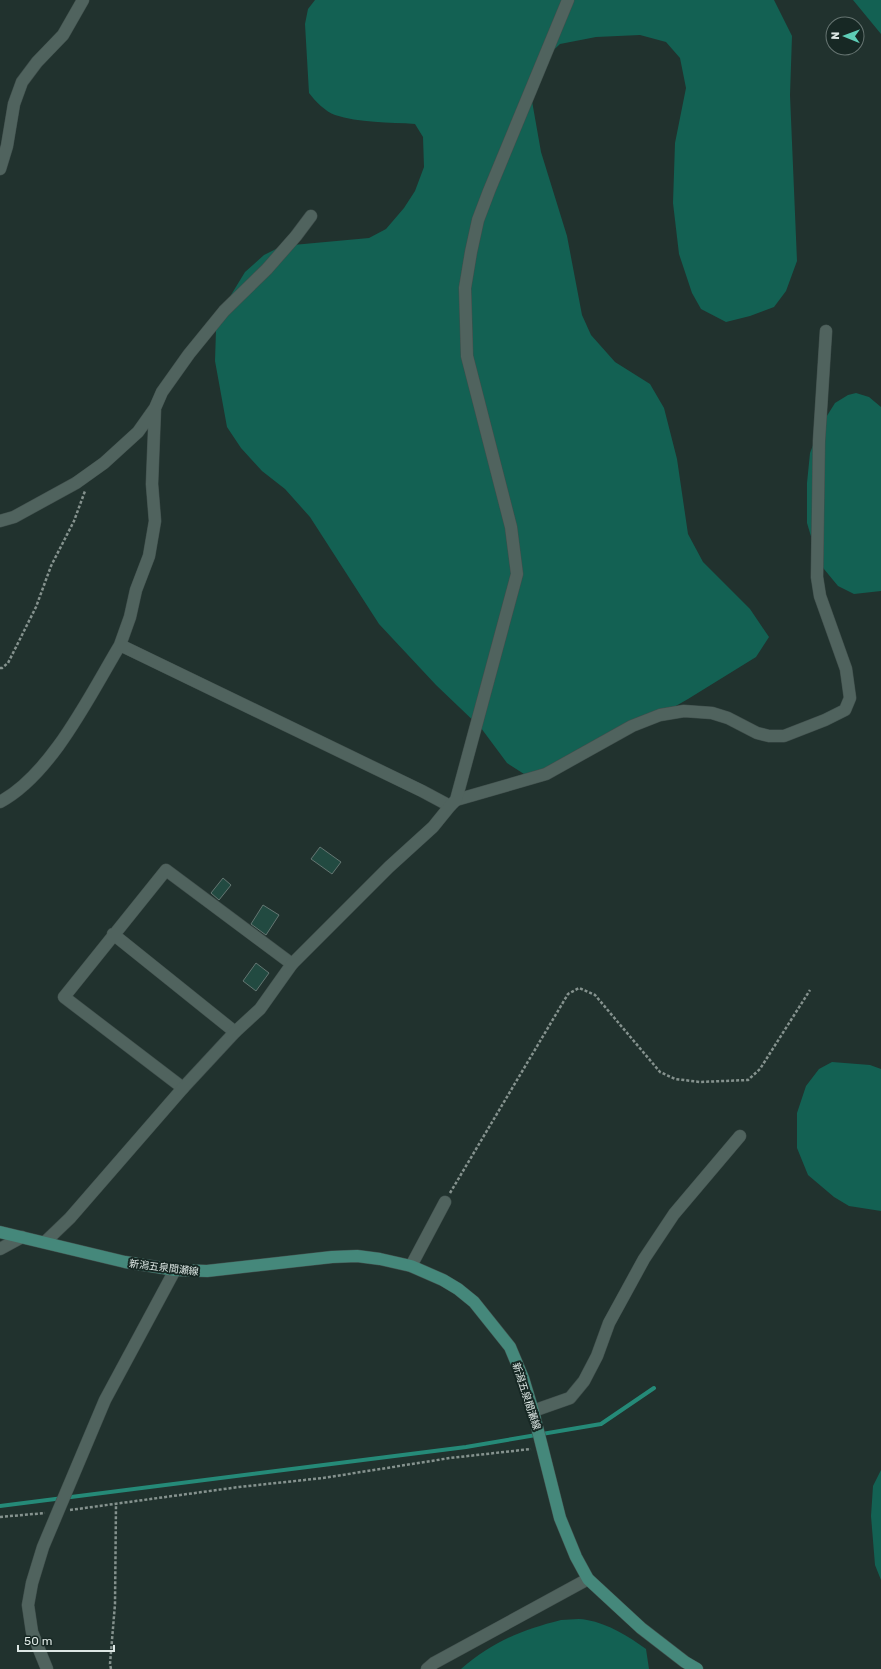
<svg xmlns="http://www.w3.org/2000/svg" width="881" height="1669" font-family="Rubik,'Noto Sans JP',sans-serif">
<rect width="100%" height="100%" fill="#21322e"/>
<!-- green -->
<path fill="#136153" d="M315,0H774L792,36L790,95L797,261L786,291L774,307L750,316L726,322L701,309L692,293L679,254L673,203L675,143L686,88L680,58L666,42L640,35L596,37L560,44L543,60L532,101L541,152L567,236L582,315L591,335L615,362L650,384L664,408L677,459L688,534L703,562L750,609L769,637L756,657L688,699L557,774H524L507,763L481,728L436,685L379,624L310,517L285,489L262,471L241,448L227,427L215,361L216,330L231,295L245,272L264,255L282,246L369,238L386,229L404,208L415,191L424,167L423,137L415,124C390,122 358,123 335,115C326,112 315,101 309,93L305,24L308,9Z
M853,0H881V34Z
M856,393L869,397L881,407V591L854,594L838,586L819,563L807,523V483L810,453L820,427L835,403L848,395Z
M832,1062L870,1065L881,1069V1211L849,1206L834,1197L808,1175L797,1148V1113L806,1086L819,1069Z
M881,1470V1580L875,1565L871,1516L873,1486Z
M561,1620C570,1620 579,1618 587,1620C609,1624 628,1636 646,1649L649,1669H461C493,1641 522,1630 561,1620Z"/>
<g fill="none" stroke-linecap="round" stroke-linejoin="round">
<!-- stream -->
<path stroke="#258a78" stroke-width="4" d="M0,1506L466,1447L601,1424L654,1388"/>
</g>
<!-- building -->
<path fill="#224a41" stroke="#647672" d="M320,847L341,862L332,874L311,859Z
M223,878L231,885L219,900L211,893Z
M263,905L279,915L266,935L251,924Z
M256,963L269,973L256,991L243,981Z"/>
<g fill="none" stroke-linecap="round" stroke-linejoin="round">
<!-- minor casing -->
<g stroke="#404f4c" stroke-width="13">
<path id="minor" d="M0,169L7,146L14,104L22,82L37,62L63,35L83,0
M155,408L152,484L155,521L149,556L136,590L130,617L120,645L422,791L450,806
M0,521L14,517L76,483L104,463L138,432L155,408L162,392L189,354L224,311L267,269L296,236L311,216
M456,800L546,774L632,726L660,715L684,711L712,713L728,718L757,733L769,736H784L825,720L845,710L850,698L846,669L820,596L817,577L819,441L826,331
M0,802C52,774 90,695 120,645
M113,934L235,1032
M183,1088L64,997L166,870L292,964
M0,1249L22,1237
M411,1266L445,1202
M533,1411L570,1398L584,1381L597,1356L609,1323L644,1259L674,1214L740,1136
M47,1669L32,1632L28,1605L32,1583L43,1547L105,1400L175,1270
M427,1669L434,1663L588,1579"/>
</g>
<!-- tertiary casing -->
<g stroke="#404f4c" stroke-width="13">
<path id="tertiary" d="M45,1242L70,1218L183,1088L235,1032L260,1009L292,964L389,867L433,827L450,806L456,800L517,574L511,527L467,356L465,288L471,252L478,220L489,191L568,0"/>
</g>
<!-- primary casing -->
<g stroke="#404f4c" stroke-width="13">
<path id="primary" d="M0,1232L125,1262L175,1270L207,1271L332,1257L357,1256L380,1259L411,1266L443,1280L458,1289L474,1302L510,1347L523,1378L533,1411L560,1518L576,1557L588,1579L641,1628L685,1662L697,1669"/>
</g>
<!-- path -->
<path stroke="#85928e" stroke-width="2.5" stroke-dasharray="3 2" stroke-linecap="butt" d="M0,668H2L8,663L36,607L51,566L74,521L85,491
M450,1193L568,994L579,988L595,995L660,1072L675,1079L700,1082L748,1080L760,1069L810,990
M70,1510L239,1487L323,1478L450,1458L531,1449
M0,1517L45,1513
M111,1669L110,1664L115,1604L116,1504"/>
<!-- minor -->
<use href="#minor" stroke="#50635e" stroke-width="12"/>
<!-- tertiary -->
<use href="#tertiary" stroke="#50635e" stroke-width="12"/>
<!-- primary -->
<use href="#primary" stroke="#45887b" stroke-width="12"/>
</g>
<g text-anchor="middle" stroke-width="4" stroke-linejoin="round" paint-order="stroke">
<!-- street labels -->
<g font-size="10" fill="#dde7e4" stroke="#172824">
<text transform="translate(164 1267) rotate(7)" y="4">新潟五泉間瀬線</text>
<text transform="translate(527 1396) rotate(72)" y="4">新潟五泉間瀬線</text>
</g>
</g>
<!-- north arrow -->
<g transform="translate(845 36) rotate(271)"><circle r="19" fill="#172824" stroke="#667471"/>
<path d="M0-3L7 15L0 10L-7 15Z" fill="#5eceb7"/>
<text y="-6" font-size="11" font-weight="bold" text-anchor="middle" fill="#dde7e4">N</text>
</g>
<!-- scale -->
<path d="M18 1645v6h96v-6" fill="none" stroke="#dde7e4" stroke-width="2"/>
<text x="24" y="1645" font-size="12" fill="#dde7e4" stroke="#172824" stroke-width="3" paint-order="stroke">50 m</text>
</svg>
